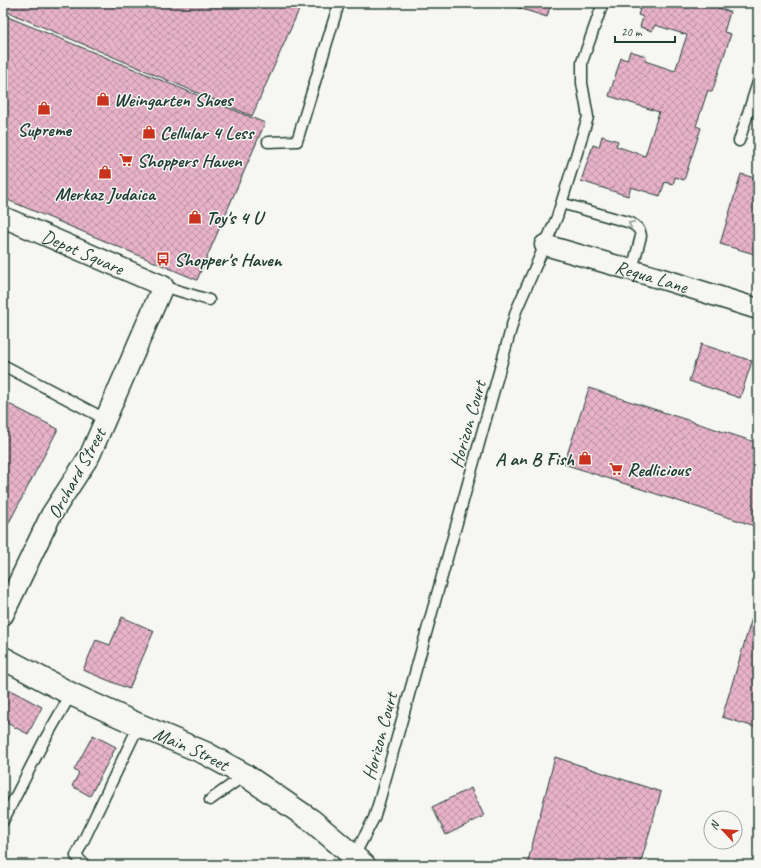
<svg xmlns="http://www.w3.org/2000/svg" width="761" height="868" font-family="Caveat,sans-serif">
<defs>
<pattern id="building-cross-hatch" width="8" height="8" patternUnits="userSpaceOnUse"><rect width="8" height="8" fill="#e8b2c9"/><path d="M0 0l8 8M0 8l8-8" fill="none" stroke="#bb92a4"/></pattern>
</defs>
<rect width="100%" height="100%" fill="#f6f6f2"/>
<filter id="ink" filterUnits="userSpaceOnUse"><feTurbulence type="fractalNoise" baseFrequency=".025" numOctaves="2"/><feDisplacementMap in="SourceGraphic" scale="8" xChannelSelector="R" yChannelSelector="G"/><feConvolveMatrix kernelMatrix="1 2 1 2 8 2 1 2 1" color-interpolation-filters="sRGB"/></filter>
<g filter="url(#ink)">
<!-- building -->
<path fill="url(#building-cross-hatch)" stroke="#1f3d34" d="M3,3H302L252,116L3,10Z
M503,3H551L547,17Z
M642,3H714L713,6L730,12L724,32L731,34L712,92L708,90L696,126L701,128L684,180L675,177L673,185L665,182L660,196L631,187L628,196L581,181L593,145L599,147L602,136L618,141L616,146L645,156L659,112L609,96L621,58L627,60L630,51L646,56L645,61L675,71L687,35L655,25L652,31L640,27L643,17L638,15Z
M3,15L265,123L197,280L3,198Z
M741,174L758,179V255L720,244Z
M701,344L752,361L740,398L689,381Z
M589,388L758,443V527L564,464Z
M3,401L58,429L3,534Z
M755,608L758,609V728L722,717Z
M122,617L154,631L129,689L83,670L96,640L110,645Z
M10,690L42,707L28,734L3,721V703Z
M93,735L116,747L90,796L72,786L79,773L74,770Z
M555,757L661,792L640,865H527Z
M471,788L484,816L446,835L432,807Z"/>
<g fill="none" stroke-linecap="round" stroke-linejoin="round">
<!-- service casing -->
<g stroke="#1f3d34" stroke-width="13">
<path id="service" d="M739,141L758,82
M268,142L297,141L339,3
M561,203L631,223C637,227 640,229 641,236L632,270
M163,286L209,300
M3,365L105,419
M210,800L245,775
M3,821L44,741L71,694
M354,856L374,818L379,802L516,311L557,217L588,117L582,83V62L603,3
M85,865L76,856L139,725"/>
</g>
<!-- minor casing -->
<g stroke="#1f3d34" stroke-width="23">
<g id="minor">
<path id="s1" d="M3,217L163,286L90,455L51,515L3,615"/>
<path id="s2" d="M545,245L669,281L758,309"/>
</g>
</g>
<!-- secondary casing -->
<g stroke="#1f3d34" stroke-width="25">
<g id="secondary">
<path id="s3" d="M3,658L71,694L139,725L205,753L245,775L311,820L364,865"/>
</g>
</g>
<!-- service -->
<use href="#service" stroke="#f6f6f2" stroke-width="10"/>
<!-- minor -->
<use href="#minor" stroke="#f6f6f2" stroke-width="20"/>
<!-- secondary -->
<use href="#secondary" stroke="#f6f6f2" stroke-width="22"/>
</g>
<!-- one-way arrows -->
<defs><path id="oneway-chevron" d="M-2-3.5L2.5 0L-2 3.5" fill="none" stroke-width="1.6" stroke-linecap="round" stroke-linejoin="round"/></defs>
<use stroke="#8a9a93" href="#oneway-chevron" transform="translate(631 224) rotate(-155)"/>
</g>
<!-- icons -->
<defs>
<g id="shop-bare" transform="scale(1.08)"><path d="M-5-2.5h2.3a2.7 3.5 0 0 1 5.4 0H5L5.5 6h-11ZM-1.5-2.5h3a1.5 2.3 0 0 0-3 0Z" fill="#c8321e" stroke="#f6f6f2" stroke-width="2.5" paint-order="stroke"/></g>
<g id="supermarket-bare" transform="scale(1.08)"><path d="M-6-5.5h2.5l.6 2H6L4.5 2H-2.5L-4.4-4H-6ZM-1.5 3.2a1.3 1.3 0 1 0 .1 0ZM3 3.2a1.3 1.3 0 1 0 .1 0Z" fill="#c8321e" stroke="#f6f6f2" stroke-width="2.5" paint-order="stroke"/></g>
<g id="bus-bare" transform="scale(1.08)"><path d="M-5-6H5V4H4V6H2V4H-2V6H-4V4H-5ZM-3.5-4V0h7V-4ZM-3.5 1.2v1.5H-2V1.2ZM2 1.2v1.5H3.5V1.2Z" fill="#c8321e" stroke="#f6f6f2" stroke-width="2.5" paint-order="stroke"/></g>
</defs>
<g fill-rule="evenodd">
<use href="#shop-bare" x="103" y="99"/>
<use href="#shop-bare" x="44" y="108"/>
<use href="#shop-bare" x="149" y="132"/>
<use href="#supermarket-bare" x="126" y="160"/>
<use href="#shop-bare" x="105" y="172"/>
<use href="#shop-bare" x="195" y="217"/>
<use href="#bus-bare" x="163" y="259"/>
<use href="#shop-bare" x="585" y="458"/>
<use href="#supermarket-bare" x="616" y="469"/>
</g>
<g text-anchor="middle" stroke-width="3" stroke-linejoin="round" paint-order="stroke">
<!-- poi labels -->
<g font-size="19" font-weight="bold" fill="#1f3d34" stroke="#f6f6f2" text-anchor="start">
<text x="114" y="106">Weingarten Shoes</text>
<text x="44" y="136" text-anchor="middle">Supreme</text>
<text x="160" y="139">Cellular 4 Less</text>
<text x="137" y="167">Shoppers Haven</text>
<text x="105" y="200" text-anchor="middle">Merkaz Judaica</text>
<text x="206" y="224">Toy's 4 U</text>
<text x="174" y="266">Shopper's Haven</text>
<text x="574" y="465" text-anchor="end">A an B Fish</text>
<text x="627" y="476">Redlicious</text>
</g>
<!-- street labels -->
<g font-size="19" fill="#1f3d34" stroke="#f6f6f2">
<text dy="7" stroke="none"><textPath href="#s1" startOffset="87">Depot Square</textPath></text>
<text dy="7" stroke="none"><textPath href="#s2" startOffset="111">Requa Lane</textPath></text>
<text transform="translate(467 424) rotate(-74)" y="7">Horizon Court</text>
<text transform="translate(76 473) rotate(-61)" y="7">Orchard Street</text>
<text transform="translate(379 736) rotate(-75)" y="7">Horizon Court</text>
<text dy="7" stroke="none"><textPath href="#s3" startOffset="209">Main Street</textPath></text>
</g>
</g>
<!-- margin -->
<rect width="761" height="868" fill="none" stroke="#f6f6f2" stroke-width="16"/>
<rect x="8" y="8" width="745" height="852" fill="none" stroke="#1f3d34" stroke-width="1.5" filter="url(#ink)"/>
<!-- north arrow -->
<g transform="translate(723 830) rotate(296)"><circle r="19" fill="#f6f6f2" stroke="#a0aca6"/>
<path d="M0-3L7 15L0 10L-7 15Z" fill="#c8321e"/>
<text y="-6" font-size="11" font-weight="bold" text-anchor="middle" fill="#1f3d34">N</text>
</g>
<!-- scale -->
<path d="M615 36v6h60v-6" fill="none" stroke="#1f3d34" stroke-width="2"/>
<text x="621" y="36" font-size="12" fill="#1f3d34" stroke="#f6f6f2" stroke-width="3" paint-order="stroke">20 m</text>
</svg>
